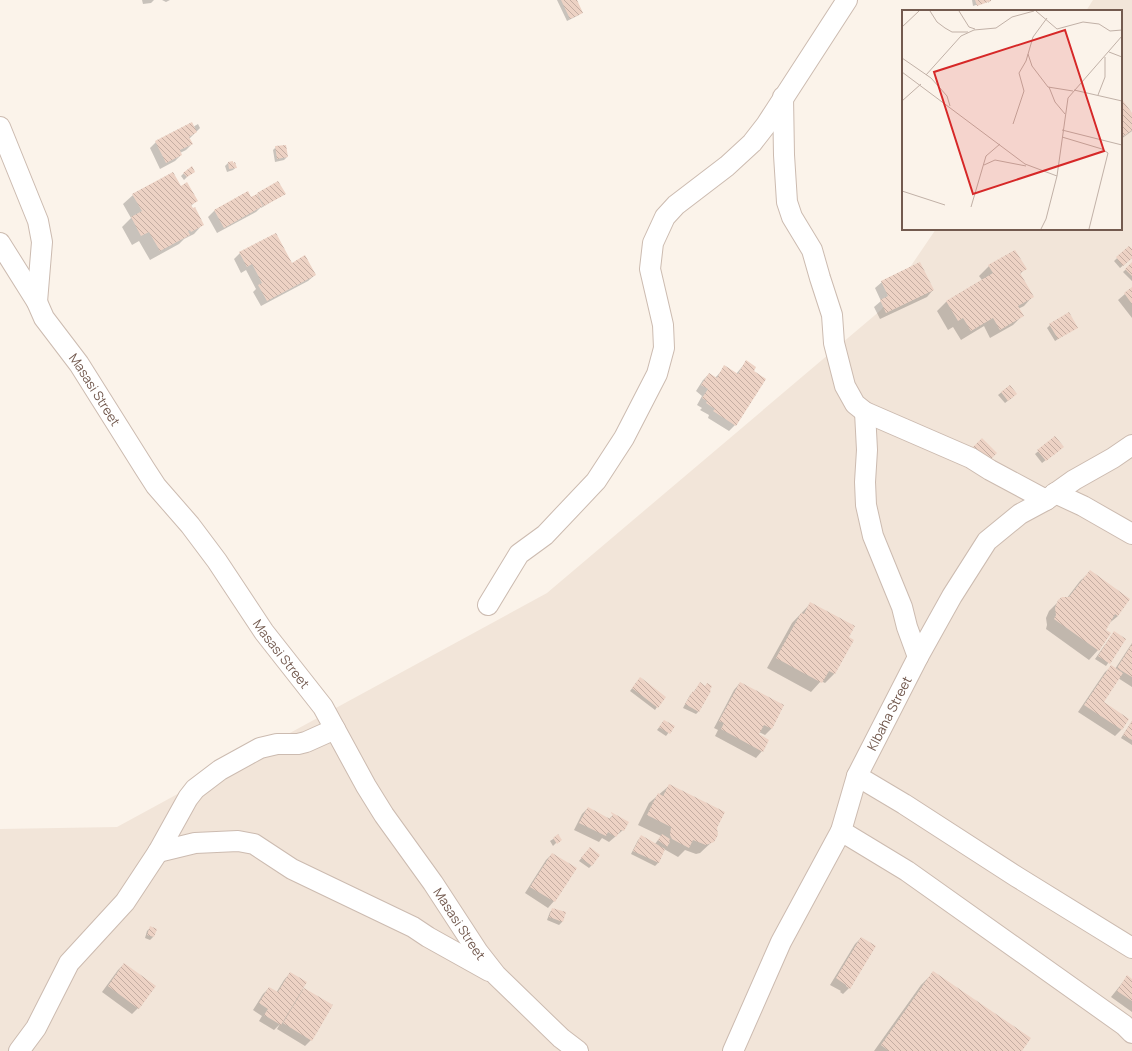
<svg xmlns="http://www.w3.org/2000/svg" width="1132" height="1051" font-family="Manrope,sans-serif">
<defs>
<pattern id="building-back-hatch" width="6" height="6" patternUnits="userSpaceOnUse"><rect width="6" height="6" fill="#edd2c4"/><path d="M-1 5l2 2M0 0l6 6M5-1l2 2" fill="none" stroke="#c4ada2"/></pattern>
</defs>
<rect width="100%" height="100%" fill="#fbf3ea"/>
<!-- residential -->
<path fill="#f2e5d9" d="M1093,0H1132V1051H0V829L117,827L547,593L881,310L936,229H1121V11H1086Z"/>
<!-- shadow -->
<path fill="#0003" d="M142,0H154L151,3L143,4Z
M162,0H170L166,2Z
M557,0H576L581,12L579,15L567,21Z
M972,0H990V1L988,3V1L973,6Z
M1121,99L1132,114V131L1121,139Z
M198,124L200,128L189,139L192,144L186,150L180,153L181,155L175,161L160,169L150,148L156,142L193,127Z
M276,147L287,157L284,160L275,162L273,150Z
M232,162L236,167L233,170L227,172L225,166L228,163Z
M184,173L190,174L184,180L181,176Z
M180,187L196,201L191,206L203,224L194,234L184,239L179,244L150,260L139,241L132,245L122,227L131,218L123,204L133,195Z
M258,194L281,196L261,208V207L256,212L217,233L208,217L215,210L251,198Z
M1129,247L1132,251V258L1120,268L1114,261Z
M240,253L292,264L315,275L308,281L261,306L253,292L256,289L246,270L241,273L234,259Z
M1132,264V281L1123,272Z
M989,266L1025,269L1020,274L1033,296L1024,306L1018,309L1022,316L1013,325L990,338L984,326L961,340L953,327L948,330L937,311L946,302L982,280L979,276Z
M882,282L933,290L927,297L880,319L874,307L881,301L875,288Z
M1132,288V318L1118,300Z
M1050,325L1077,327L1055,341L1047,328Z
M746,362L735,425L729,431L708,418L709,415L700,410L702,408L697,405L702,396L696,391L703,380L709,374L715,378L725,367L736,374Z
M1009,386L1013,397L1005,403L998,395Z
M1055,437L1059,450L1042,463L1035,454Z
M1090,572L1118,616L1107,625L1098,650L1089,660L1046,629L1047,625L1046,618L1049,611L1059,601L1067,598L1080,581Z
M811,603L847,637L853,640L834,674L825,683L821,681L811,692L767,668L792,623Z
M1114,632L1125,639L1106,666L1095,659Z
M1132,643V687L1118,678L1102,702L1128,719L1121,730L1115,736L1078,712L1105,672L1112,666L1115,669Z
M638,681L657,707L655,710L630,691Z
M700,683L699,711L696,714L683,708L690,695L693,693Z
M740,683L783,706L771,729L765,735L759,732L757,735L768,740L762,751L756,758L715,736L718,730L714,728L734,690Z
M664,721L673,727L666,736L657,730Z
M1132,721V745L1121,738Z
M670,785L716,827L715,839L700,853L696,854L685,850L678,857L664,849L658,863L655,866L631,854L638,840L641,837L655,844L661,836L638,825L649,803Z
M588,808L609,819L614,814L623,830L609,842L602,838L599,842L574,830L582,814Z
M558,836L557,842L553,846L550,841Z
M587,851L592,865L589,868L579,861Z
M552,854L554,901L548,908L525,893L546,860Z
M553,909L565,913L562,922L559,925L547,920L550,912Z
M150,928L156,929L153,937L150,940L145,938L147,931Z
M861,938L849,988L843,994L840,992L841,991L830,985L855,944Z
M124,964L138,1008L132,1014L102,992L118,970Z
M934,972L1020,1051H874L921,985Z
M290,973L302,988L332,1006L311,1040L305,1046L277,1029L280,1024L274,1030L259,1021L262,1016L253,1010L263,994L269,988L276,993L284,980Z
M1127,977L1132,980V1012L1111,997Z"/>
<!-- building -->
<path fill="url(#building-back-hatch)" d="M561,0H577L583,13L570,19Z
M975,0H991V1L977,6Z
M1121,98L1132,113V130L1124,136L1121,133Z
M192,122L197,132L189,137L193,144L180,150L182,155L166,163L155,141Z
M286,145L288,157L277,159L275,146Z
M233,161V163L235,162L237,168L229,169L228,162Z
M192,166L195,172L187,177L183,173Z
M173,172L181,186L187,182L198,201L191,205L193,208L195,207L204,225L191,232L190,230L188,231L190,235L160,251L149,232L141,236L131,217L142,211L132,194Z
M278,181L286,194L264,206L257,193Z
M248,191L251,197L257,194L263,206L224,228L214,210Z
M276,233L292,263L305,255L316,275L267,301L258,285L262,283L252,264L247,267L239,252Z
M1129,246L1132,249V258L1123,266L1116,257Z
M1015,250L1027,269L1020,273L1034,297L1018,306L1024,316L1000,330L993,318L971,331L963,318L958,321L946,301L993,273L988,265Z
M920,262L934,290L886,313L880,300L888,296L881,281Z
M1132,262V276L1125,269Z
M1132,287V304L1124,293Z
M1069,312L1078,328L1058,339L1049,324Z
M746,360L756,367L754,371L766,379L736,426L713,411L715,409L706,403L707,401L702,398L708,389L701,385L709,373L717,378L724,365L738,374Z
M1010,385L1017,394L1008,401L1001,392Z
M1055,436L1064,447L1046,461L1037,450Z
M982,438L997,453L987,463L972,448Z
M1090,570L1130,599L1118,616L1115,614L1106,630L1111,633L1099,651L1054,619L1056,615L1055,608L1058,600L1062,597H1069Z
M810,602L855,626L849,637L854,640L835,674L829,671L822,683L776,658L801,613L804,614Z
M1114,631L1126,639L1110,664L1098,656Z
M1132,644V677L1117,668Z
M1111,665L1123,673L1104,702L1129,719L1122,730L1084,705Z
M640,677L666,697L658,708L632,688Z
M700,682L705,686L707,683L712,686L710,690L711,691L699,712L685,704L693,691L694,692Z
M740,682L784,705L772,729L764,725L759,734L769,740L763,752L721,729L724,723L719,721Z
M664,720L675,726L670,734L659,727Z
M1132,721V740L1123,735Z
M669,784L725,812L717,828L718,835L714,842L706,845L693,840L689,848L672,839L670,835L671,827L647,815L658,793L663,796Z
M588,807L610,819L613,815L611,813V812L629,822L624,831L621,830L616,837L608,832L606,836L579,823Z
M558,834L562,840L557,844L553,838Z
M662,834L670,839L669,841L670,842L667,847L658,840Z
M641,835L665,849L659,863L633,851Z
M590,847L600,855L592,866L581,858Z
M552,853L577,868L555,902L530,887Z
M552,908L566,912L563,922L549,917Z
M150,926L157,929L154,937L147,935Z
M861,937L876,946L850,989L846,986V985L836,978Z
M124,963L156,986L139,1009L108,986Z
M933,971L1031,1038L1022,1051H889L881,1045Z
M290,972L307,982L281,1025L264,1015L268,1009L259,1003L269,987L278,992Z
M1127,975L1132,979V1001L1117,991Z
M304,988L333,1005L312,1041L283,1023Z"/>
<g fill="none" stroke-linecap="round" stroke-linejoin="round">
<!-- minor casing -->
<g stroke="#ccbbb0" stroke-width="22">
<g id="minor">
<path d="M783,97L784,155L787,202L792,217L812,250L820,278L832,315L834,343L845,386L855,404L865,412L971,458L990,470L1046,500"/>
<path d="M0,127L38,221L42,242L37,302"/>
<path id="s1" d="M0,243L37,302L44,318L79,364L145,469L156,486L190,525L217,561L264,632L323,707L366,786L384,815L433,883L478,952L496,975L561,1038L578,1051"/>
<path d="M865,412L867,450L865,482L866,505L873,536L902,607L907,627L918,657"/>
<path d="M1055,493L1083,506L1132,534"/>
<path d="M488,605L519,554L545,535L596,481L624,438L657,374L664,348L663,325L650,269L653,243L665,217L676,205L727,166L752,143L766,125L847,0"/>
<path d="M857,776L904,804L1017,877L1132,948"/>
<path d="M841,831L907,871L1124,1025L1132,1033"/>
<path d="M158,852L195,843L238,841L254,844L292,869L413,927L428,937L489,971"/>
<path d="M19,1051L36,1028L69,963L125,902L158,852L188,798L195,789L220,770L260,748L277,744H298L306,742L335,729"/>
<path id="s2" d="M733,1051L781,942L841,831L857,776L918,657L952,596L987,541L1020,514L1046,500L1074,480L1113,458L1132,445"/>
</g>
</g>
<!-- minor -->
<use href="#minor" stroke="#fff" stroke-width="20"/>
</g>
<g text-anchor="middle" stroke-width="4" stroke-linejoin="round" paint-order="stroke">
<!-- street labels -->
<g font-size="13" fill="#735a4f" stroke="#fdf7f0">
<text dy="5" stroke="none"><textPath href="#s1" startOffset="175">Masasi Street</textPath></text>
<text dy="5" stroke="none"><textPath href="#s1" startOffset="499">Masasi Street</textPath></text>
<text dy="5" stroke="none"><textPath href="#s2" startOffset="373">KIbaha Street</textPath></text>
<text dy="5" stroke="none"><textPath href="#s1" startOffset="823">Masasi Street</textPath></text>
</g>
</g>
<!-- overview -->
<g transform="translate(902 10)">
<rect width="220" height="220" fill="#fbf3ea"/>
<path fill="none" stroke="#c1b1a7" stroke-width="1" d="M28,1L35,12L43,18L50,22H66M57,1L67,17L73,19M134,1L155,19L181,12L197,14L208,21L220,20M0,17L17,1M207,42L220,47M126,44L130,56L146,77L171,81M0,48L29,68L45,86L48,96M0,62L123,154L155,166M24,65L59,26L72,20L94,18L110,7L132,1M147,77L153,92L163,104M172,80L220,91M196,85L203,67V47M0,91L19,74M111,114L122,81L117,63L124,51L131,27L145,8M160,120L220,135M160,127L200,139L206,143L187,219M82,155L93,150L124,156M0,181L43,195M69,197L84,146L98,134M139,219L144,209L155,166L166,88L220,26"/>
<path fill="#d62828" fill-opacity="0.15" stroke="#d62828" stroke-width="2" d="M163,20L202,141L71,184L32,62Z"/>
<rect width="220" height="220" fill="none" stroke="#735a4f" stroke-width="2"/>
</g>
</svg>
